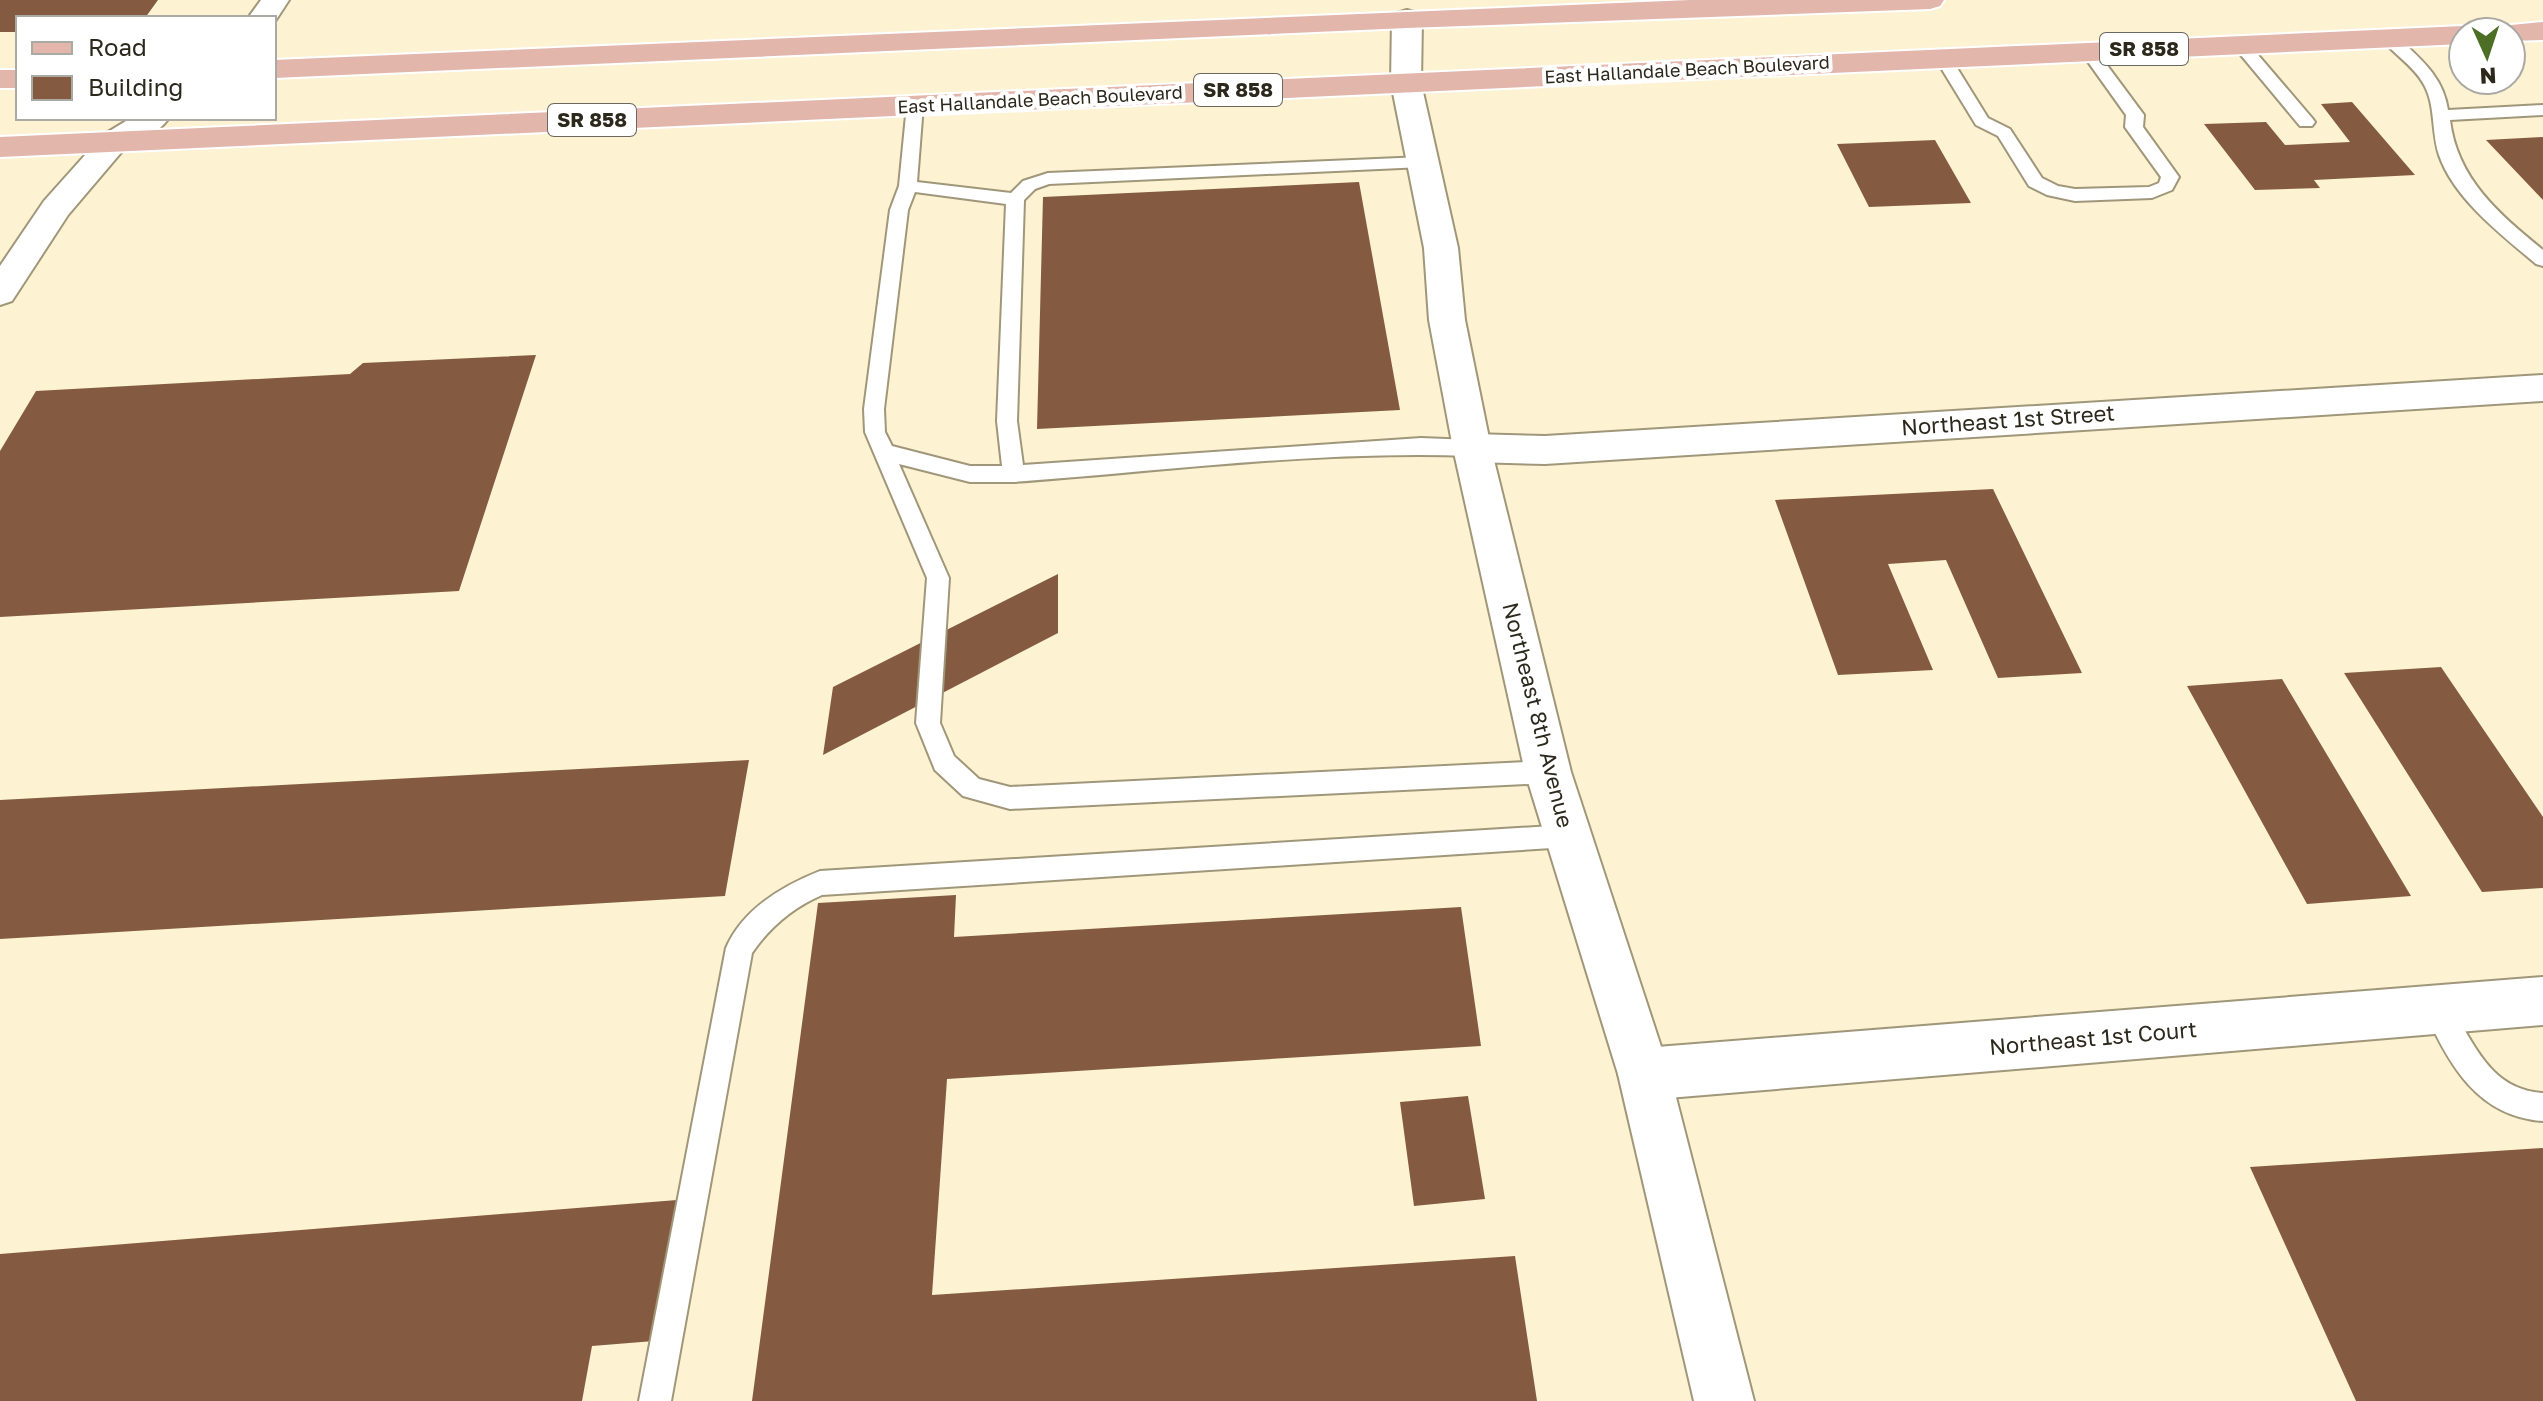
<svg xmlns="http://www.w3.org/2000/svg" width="2543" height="1401" font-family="'Golos Text',sans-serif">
<rect width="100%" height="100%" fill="#fdf2d2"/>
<!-- building -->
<path fill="#845b40" d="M0,0H158L145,18H18V32H0Z
M2352,102L2415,175L2314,180L2320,188L2255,190L2204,124L2266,122L2285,145L2350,142L2321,104Z
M2543,137V200L2486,140Z
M1935,140L1971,203L1869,207L1837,144Z
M1359,182L1400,410L1037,429L1043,197Z
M536,355L459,591L0,617V451L36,391L350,374L363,363Z
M1993,489L2082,673L1998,678L1946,560L1888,564L1933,670L1838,675L1775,500Z
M1058,574V633L823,755L833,687Z
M2441,667L2543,817V888L2482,892L2344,673Z
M2282,679L2411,896L2307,904L2187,686Z
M749,760L725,896L0,939V800Z
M956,895L954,937L1461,907L1481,1046L947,1079L932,1295L1515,1256L1537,1401H752L818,903Z
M1468,1096L1485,1199L1414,1206L1400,1102Z
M2543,1148V1401H2356L2250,1167Z
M677,1200L654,1341L592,1346L582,1401H0V1254Z"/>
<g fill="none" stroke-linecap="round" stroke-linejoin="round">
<!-- service casing -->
<g stroke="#a09679" stroke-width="4">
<path id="service" d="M2389,33L2395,35C2418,57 2443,75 2448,110L2543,105V115L2450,120C2457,179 2499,214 2543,250V266L2536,264C2502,235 2454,199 2439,155C2431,131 2436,104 2423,83C2413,65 2393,54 2381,38Z
M2241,40L2247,42L2312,118L2315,122L2312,126H2300L2235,48L2233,45Z
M2089,47L2095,49L2144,115L2143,127L2179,177L2172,190L2152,198L2075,201L2047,195L2029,186L1998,136L1976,125L1935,58L1937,55H1949L1988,118L2010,129L2042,178L2058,186L2075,189L2149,187L2159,183L2161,177L2125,127L2126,115L2081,52Z
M915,100L923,105L917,182L1011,193L1023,181L1048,173L1423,157L1432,162L1423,167L1049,184L1035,189L1024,200L1017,421L1023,465L1421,438L1472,440L1479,443L1483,448L1479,453L1472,456C1323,450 1163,471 1014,482H970L899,464L949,578L940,723L954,756L979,779L1010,787L1548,761L1557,764L1560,772L1557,780L1548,783L1010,809L963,796L935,770L916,723L927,578L865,432L864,409L890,210L899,186L907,105ZM915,192L1006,204L997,421L1002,466H970L892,446L885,432L884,409L908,210Z
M1568,825L1577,828L1581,836L1577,844L1568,847L822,895C792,908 770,927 752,953L671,1401H639L726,948C743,909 782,886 820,871Z
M2438,996C2451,1001 2455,1012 2461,1024C2482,1060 2499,1090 2543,1093V1121C2478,1117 2448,1064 2424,1009L2428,1000Z"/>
</g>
<!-- minor casing -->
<g stroke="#a09679" stroke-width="4">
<path id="minor" d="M261,0H289L274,23V18H248Z
M131,118H169C156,136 124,154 103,149L98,142L103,135Z
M2543,375V401L1545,464L1472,462L1458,458L1453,448L1458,438L1472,434L1545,436Z
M2543,977V1025L1644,1100L1626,1092L1618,1074L1626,1056L1644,1048Z"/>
</g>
<!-- tertiary casing -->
<g stroke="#a09679" stroke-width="4">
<path id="tertiary" d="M1407,10L1417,13L1422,19L1421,83L1458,248L1465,320L1491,448L1571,772L1670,1074L1754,1401H1694L1618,1074L1525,772L1453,448L1429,320L1424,248L1391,83L1392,19L1397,13Z
M114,132L125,135L130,142L68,215L12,301L0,305V266L44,201L103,135Z"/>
</g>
<!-- primary casing -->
<g stroke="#fff" stroke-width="4">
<path id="primary" d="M1690,0H1944L1940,6L1930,9L1407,28L274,78V60Z
M2543,22V40L2511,41V32H2496L2501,26Z
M2463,26L2476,32H2463V44L0,157V137Z
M0,70H18V88H0Z"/>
</g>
<!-- service -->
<use href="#service" fill="#fff" fill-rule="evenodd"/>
<!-- minor -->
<use href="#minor" fill="#fff" fill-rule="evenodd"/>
<!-- tertiary -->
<use href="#tertiary" fill="#fff" fill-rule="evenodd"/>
<!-- primary -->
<use href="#primary" fill="#e2b6ab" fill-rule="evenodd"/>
</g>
<g text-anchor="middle" stroke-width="8" stroke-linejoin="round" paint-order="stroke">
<!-- far-street labels -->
<g font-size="18" fill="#2c281c" stroke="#fff">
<text transform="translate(1687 70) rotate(-3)" y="6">East Hallandale Beach Boulevard</text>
<text transform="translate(1040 100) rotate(-3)" y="6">East Hallandale Beach Boulevard</text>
</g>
<!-- shield labels -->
<g fill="#fff" stroke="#6b6860" stroke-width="2">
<rect x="2100" y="33" width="88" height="32" rx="6"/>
<rect x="1194" y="74" width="88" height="32" rx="6"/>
<rect x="548" y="104" width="88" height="32" rx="6"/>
</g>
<g font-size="20" font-weight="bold" fill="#2c281c">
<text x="2144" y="56">SR 858</text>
<text x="1238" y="97">SR 858</text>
<text x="592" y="127">SR 858</text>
</g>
<!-- street labels -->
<g font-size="22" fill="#2c281c" stroke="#fff">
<text transform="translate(2008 420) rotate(-4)" y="8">Northeast 1st Street</text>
<text transform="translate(1538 715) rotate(76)" y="8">Northeast 8th Avenue</text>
<text transform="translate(2093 1038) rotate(-5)" y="8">Northeast 1st Court</text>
</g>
</g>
<!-- legend -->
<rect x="16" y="16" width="260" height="104" fill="#ffffff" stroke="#aba9a4" stroke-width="2"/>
<rect x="32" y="42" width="40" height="12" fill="#e2b6ab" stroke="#aba9a4" stroke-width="2"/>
<text x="88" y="56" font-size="24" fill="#2c281c">Road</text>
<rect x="32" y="76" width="40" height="24" fill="#845b40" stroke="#aba9a4" stroke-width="2"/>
<text x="88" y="96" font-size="24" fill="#2c281c">Building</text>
<!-- north arrow -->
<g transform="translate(2487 56) rotate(177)"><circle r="38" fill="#ffffff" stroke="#aba9a4" stroke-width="2"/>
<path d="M0-6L14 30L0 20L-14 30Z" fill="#4c6e25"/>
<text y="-12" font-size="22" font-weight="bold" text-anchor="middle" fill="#2c281c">N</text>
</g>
</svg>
